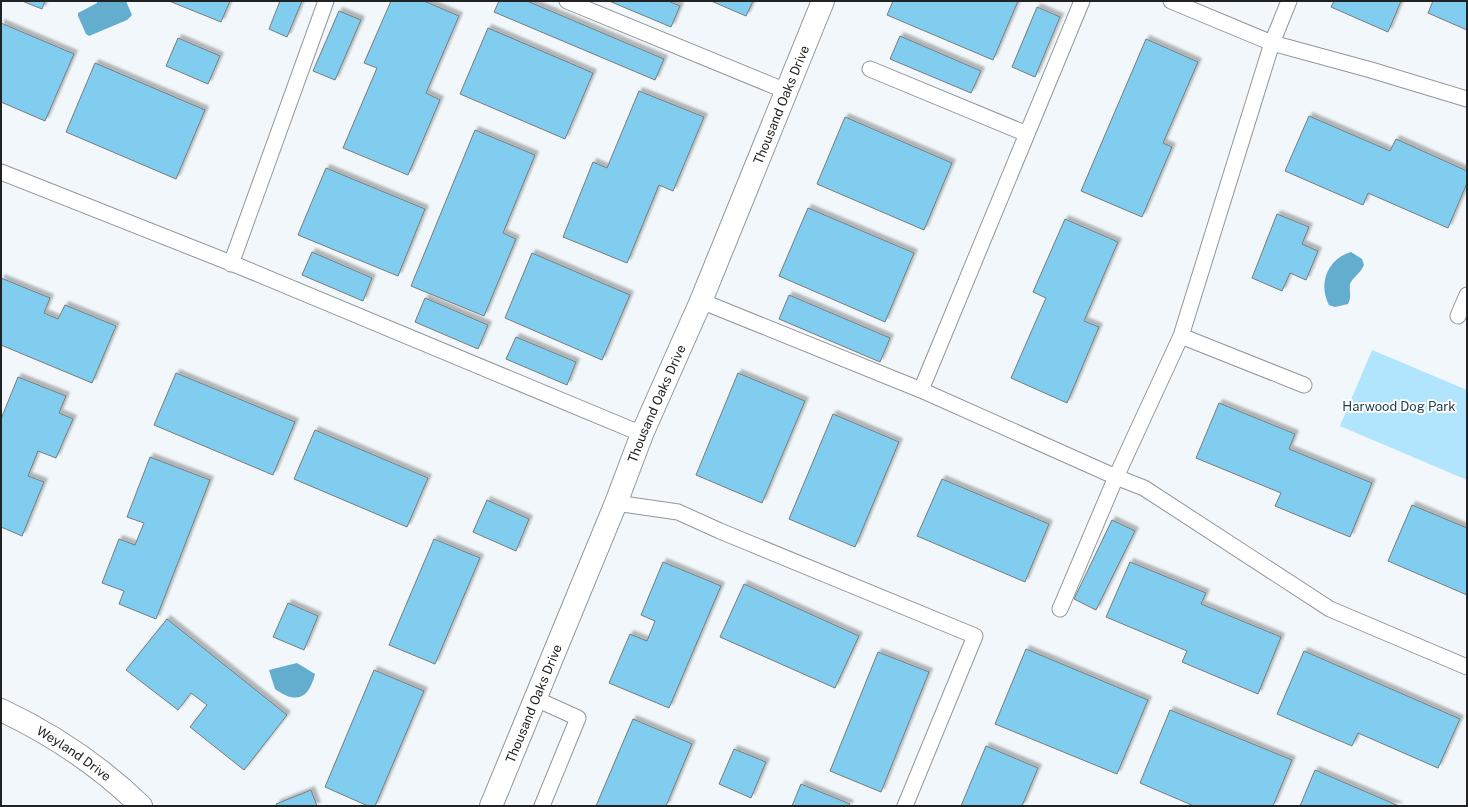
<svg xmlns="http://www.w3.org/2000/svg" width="1468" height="807" font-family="'Public Sans',sans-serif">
<defs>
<filter id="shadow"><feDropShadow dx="3.5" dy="-3.5" stdDeviation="1" flood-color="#0004"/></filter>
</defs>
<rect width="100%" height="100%" fill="#f1f7fa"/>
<!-- green -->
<path fill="#b1e4fd" d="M1372,350L1467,390V480L1340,426Z"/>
<!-- water -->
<path fill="#63adcf" d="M97,1H126L132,15L127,20L89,36L86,34L78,16V13L97,3Z
M1351,252L1362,259L1364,265C1361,273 1352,278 1350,284C1349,291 1352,297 1348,304L1335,307L1329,305C1318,284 1327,259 1351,252Z
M297,663L315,674C309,698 297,705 275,689L269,670Z"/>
<!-- building -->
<path fill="#81cdef" stroke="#777c7e" filter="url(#shadow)" d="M22,1H45L42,9Z
M169,1H230L221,22Z
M280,1H302L287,37L269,29Z
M391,1H424L459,16L426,93L440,100L408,175L343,148L377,68L364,63Z
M499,1H527L664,59L655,80L494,12Z
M609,1H668L680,6L671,27Z
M711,1H753L746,16Z
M893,1H1018L993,60L887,15Z
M1334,1H1401L1388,32L1331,7Z
M1433,1H1467V30L1428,13Z
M1037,7L1060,17L1035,77L1012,67Z
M339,11L361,20L335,80L313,71Z
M1,23L74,54L45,121L1,102Z
M488,28L593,73L565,139L460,94Z
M900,36L981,71L971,93L890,59Z
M178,38L220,56L208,84L166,66Z
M1146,39L1198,62L1163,143L1172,147L1142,217L1081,191Z
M95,63L205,110L176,179L66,132Z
M639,91L704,117L673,191L659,185L627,263L563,237L593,162L607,168Z
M1309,116L1390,151L1396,139L1467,171V183L1448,228L1368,193L1363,205L1285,171Z
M845,117L952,163L924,230L817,184Z
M475,130L535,155L503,233L516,239L484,316L411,286Z
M326,168L425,209L398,276L298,235Z
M808,208L914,253L885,322L779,276Z
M1277,214L1309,227L1302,244L1318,251L1306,280L1290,273L1282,291L1252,278Z
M1065,219L1118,242L1084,321L1099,327L1067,403L1011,378L1046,298L1033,292Z
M312,252L372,278L363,301L302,275Z
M532,253L630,295L602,360L505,318Z
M1,278L50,298L44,313L58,319L65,305L116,326L92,383L1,345Z
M789,295L890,338L880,362L779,319Z
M425,298L488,325L478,349L415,322Z
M516,337L576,362L567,385L506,359Z
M176,373L295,422L273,475L154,425Z
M738,373L805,401L762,503L696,475Z
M18,377L66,396L59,413L73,419L56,458L38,451L28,476L44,482L22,536L1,527V419Z
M1219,403L1295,434L1289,449L1372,483L1350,537L1275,506L1281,493L1196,458Z
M833,414L899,442L855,547L789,519Z
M315,430L428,478L407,527L294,479Z
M150,457L210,480L156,619L119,604L124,591L102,583L119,539L135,545L144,523L127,517Z
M942,479L1049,524L1025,582L917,536Z
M487,500L529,519L516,551L473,532Z
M1412,505L1467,528V595L1388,561Z
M1112,520L1135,531L1096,610L1074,599Z
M434,539L480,558L435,664L389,645Z
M663,562L721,586L669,708L609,683L630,634L647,641L655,621L641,615Z
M1130,562L1206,593L1201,604L1281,637L1258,694L1182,662L1187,651L1106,617Z
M744,584L859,636L835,688L720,637Z
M288,603L318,616L304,650L273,637Z
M167,619L287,715L244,770L190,727L207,705L191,693L178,710L126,670Z
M1026,649L1148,700L1117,774L995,724Z
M1304,651L1460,719L1438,768L1358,733L1352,746L1277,714Z
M878,652L929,672L881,792L830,771Z
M374,670L424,691L375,806H368L325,787Z
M1170,710L1292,760L1273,806H1194L1140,783Z
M633,719L692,744L666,806H596Z
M986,746L1038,768L1022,806H961Z
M734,749L766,762L751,798L719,784Z
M1315,770L1399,806H1300Z
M801,784L850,804L849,806H792Z
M311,790L317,806H277L276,804Z"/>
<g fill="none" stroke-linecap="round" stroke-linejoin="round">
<!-- service casing -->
<g stroke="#92979a" stroke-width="17">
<path id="service" d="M567,1L786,91
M1171,1L1272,43L1371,70L1467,99
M870,69L1027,134
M1,172L241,267L642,434
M231,264L326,1
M701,301L921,390L1116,477L1144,488L1330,609L1467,667
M1458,316L1467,295
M1181,336L1304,385
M921,390L1082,1
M616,503L678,512L720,531L975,636L905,806
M1060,609L1116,477L1181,336L1272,43L1289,1
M536,699L578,718L542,806"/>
</g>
<!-- minor casing -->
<g stroke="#92979a" stroke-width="24">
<g id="minor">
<path id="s1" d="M1,710C52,734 101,767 141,806"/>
<path id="s2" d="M491,806L616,503L642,434L701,301L823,1"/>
</g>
</g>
<!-- service -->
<use href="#service" stroke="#fff" stroke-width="15"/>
<!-- minor -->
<use href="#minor" stroke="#fff" stroke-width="22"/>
</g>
<g text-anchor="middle" stroke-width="4" stroke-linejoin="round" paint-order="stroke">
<!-- street labels -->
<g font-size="13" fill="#202223" stroke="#fff">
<text dy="5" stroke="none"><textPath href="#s2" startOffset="759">Thousand Oaks Drive</textPath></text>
<text dy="5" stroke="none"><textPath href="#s2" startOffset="435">Thousand Oaks Drive</textPath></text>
<text dy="5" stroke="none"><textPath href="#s2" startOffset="111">Thousand Oaks Drive</textPath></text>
<text dy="5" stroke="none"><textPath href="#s1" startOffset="85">Weyland Drive</textPath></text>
</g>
<!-- park labels -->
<g font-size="13" fill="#1e404f" stroke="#fff">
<text x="1399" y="411">Harwood Dog Park</text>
</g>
</g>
<!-- border -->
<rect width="1468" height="807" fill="none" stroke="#202223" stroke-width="4"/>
</svg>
